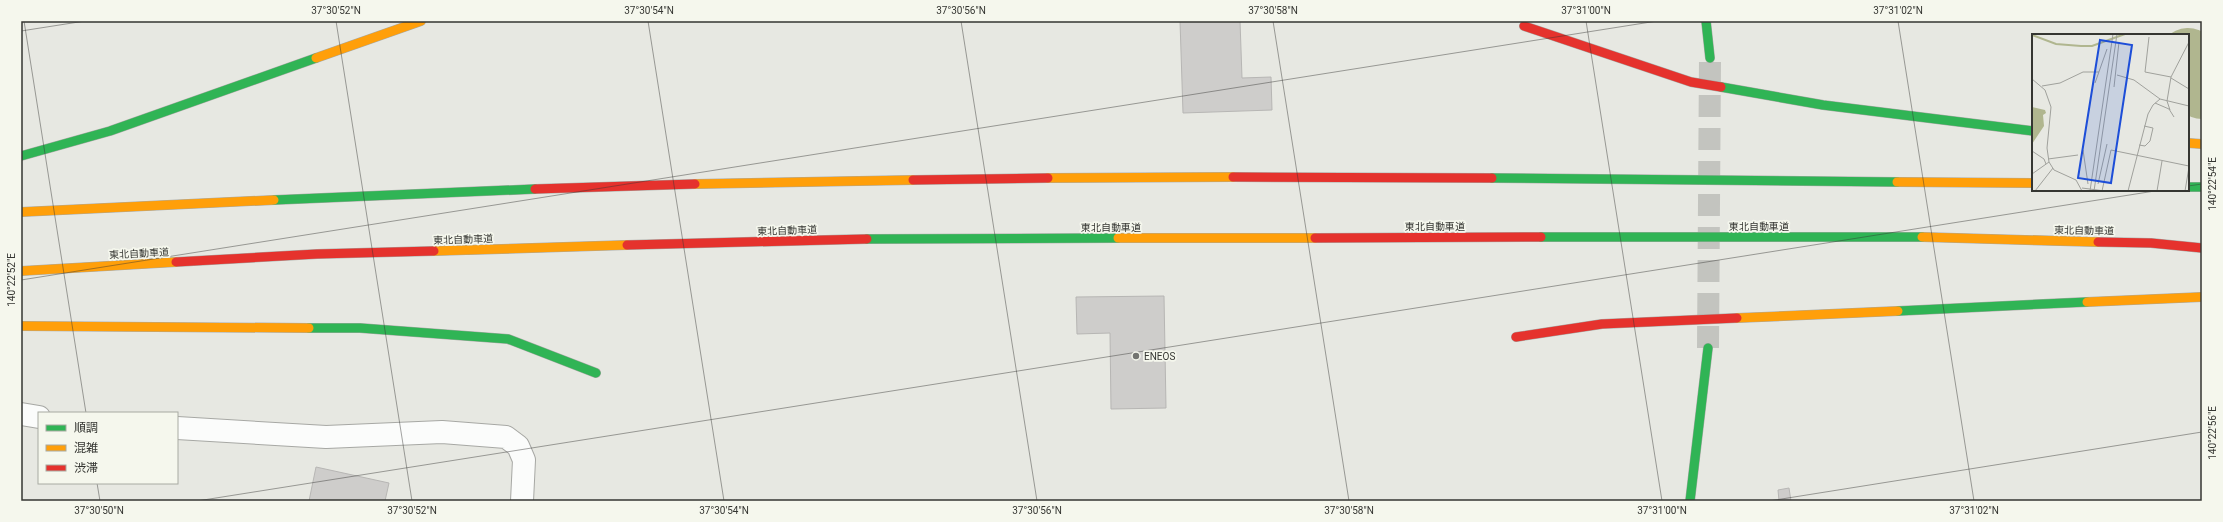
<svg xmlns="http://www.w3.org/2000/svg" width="2223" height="522" font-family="Roboto,'Noto Sans JP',sans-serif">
<rect width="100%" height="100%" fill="#e7e8e2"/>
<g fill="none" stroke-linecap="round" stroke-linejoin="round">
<!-- river -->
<path stroke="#b0b68f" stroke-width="60" d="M2188,58L2202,89"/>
</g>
<!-- building -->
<path fill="#cecdcb" stroke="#b7b6b4" d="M1180,21H1240L1242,78L1271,77L1272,110L1183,113Z
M1164,296L1166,408L1111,409L1110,333L1077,334L1076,297Z
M316,467L389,483L385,501H309Z
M1789,488L1791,501H1779L1778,490Z"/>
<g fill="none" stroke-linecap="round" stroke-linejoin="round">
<!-- secondary-tunnel -->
<path stroke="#c3c4bf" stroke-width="22" stroke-dasharray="22 11" stroke-linecap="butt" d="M1708,348L1710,58"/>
<!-- street casing -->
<g stroke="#a7a8a4" stroke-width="24">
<path id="street" d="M21,414L39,417
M177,428L326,437L442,432L506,437L518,446L524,460L522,501"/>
</g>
<!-- fast casing -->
<g stroke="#a7a8a4" stroke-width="10">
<path id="fast" d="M1706,21L1710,58
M1721,87L1823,105L2033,131
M21,156L110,131L316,58
M1492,178L1897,182
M2188,187H2202
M274,200L535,189
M1541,237H1922
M867,239L1118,238
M1898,311L2087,302
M309,328H360L508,339L596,373
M1690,501L1708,348"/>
</g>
<!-- slow casing -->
<g stroke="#a7a8a4" stroke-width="10">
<path id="slow" d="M316,58L421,21
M2188,143L2202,144
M1048,178L1233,177
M1897,182L2033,183
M695,184L913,180
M21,212L274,200
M1922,237L2098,242
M1118,238H1315
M434,251L627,245
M21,271L176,262
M2087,302L2202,297
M1737,318L1898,311
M21,326L309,328"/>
</g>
<!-- jam casing -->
<g stroke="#a7a8a4" stroke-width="10">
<path id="jam" d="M1524,26L1691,82L1721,87
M1233,177L1492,178
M913,180L1048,178
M535,189L695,184
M1315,238L1541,237
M2098,242L2151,243L2202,248
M627,245L867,239
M176,262L317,254L434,251
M1516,337L1602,324L1737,318"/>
</g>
<!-- street -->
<use href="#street" stroke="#fbfcfb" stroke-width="22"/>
<!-- fast -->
<use href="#fast" stroke="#30b455" stroke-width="9"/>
<!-- slow -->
<use href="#slow" stroke="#ff9f0a" stroke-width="9"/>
<!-- jam -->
<use href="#jam" stroke="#e5322d" stroke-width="9"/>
</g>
<!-- ticks -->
<path fill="none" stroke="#353632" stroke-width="1" stroke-opacity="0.45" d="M24,21L86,413M336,21L412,501M648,21L724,501M961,21L1037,501M1273,21L1349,501M1586,21L1662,501M1898,21L1974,501M21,31L85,21M2188,186L2202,184M21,280L1657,21M97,483L100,501M197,501L2161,190M1769,501L2202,432"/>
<!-- markers -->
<circle fill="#737470" stroke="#f5f7ed" stroke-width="1.5" cx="1136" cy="356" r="4"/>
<g text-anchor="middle" stroke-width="3.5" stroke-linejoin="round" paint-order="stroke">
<!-- street labels -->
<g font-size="10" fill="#353632" stroke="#f5f7ed">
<text x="1435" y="230">東北自動車道</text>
<text x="1759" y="230">東北自動車道</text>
<text x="1111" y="231">東北自動車道</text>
<text transform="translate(787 230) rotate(-2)" y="4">東北自動車道</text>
<text transform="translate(2084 230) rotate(1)" y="4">東北自動車道</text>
<text transform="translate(463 239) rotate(-2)" y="4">東北自動車道</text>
<text transform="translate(139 253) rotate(-3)" y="4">東北自動車道</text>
</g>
<!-- poi labels -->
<g font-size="10" fill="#353632" stroke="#f5f7ed" text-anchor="start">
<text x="1144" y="360">ENEOS</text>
</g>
</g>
<!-- overview -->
<g transform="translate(2032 34)">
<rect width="157" height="157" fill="#e7e8e2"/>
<path d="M0,73L13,76L14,79L11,81L12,92L0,110Z" fill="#b0b68f"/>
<path fill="none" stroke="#b0b68f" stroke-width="2" d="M0,1L24,10L49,12H60L93,0"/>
<path fill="none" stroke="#a0a19c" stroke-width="1" d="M117,3L113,38L139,43M85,41L102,46L128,65L157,72M139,44L157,55M0,45L13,56L19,73L15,114L17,128L22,136L44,146L50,157M63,49L75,15M10,52L28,49L51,38H67M82,53L87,8M123,69L137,75L142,83M138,76L135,67L139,43L157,8M107,111L113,112L118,107L121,94L112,92M51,116L56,150M0,117L12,125L14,130M16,125L46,121M0,140L17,128M66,150L75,110M50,154L73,157M3,157L21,134M58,157L81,0M62,157L85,0M70,157L79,116L157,132M96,157L116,80L121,71L128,65M125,157L130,127M153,157L157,133"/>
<path fill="#1d4ed8" fill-opacity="0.15" stroke="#1d4ed8" stroke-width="2" d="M68,6L100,11L79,149L46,144Z"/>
<rect width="157" height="157" fill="none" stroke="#353632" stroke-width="2"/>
</g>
<!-- border -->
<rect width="2223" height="522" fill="none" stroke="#f5f7ed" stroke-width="44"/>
<!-- legend -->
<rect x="38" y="412" width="140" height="72" fill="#f5f7ed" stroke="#a8aaa2"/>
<rect x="46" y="425" width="20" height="6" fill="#30b455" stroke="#a8aaa2"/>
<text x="74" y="432" font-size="12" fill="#353632">順調</text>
<rect x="46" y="445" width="20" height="6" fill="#ff9f0a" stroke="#a8aaa2"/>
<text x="74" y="452" font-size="12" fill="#353632">混雑</text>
<rect x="46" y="465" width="20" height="6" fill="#e5322d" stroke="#a8aaa2"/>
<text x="74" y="472" font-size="12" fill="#353632">渋滞</text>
<rect x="22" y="22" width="2179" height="478" fill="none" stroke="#353632" stroke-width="1.5"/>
<g font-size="10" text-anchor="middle" fill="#353632">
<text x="336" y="14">37°30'52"N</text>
<text x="649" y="14">37°30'54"N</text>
<text x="961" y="14">37°30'56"N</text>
<text x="1273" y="14">37°30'58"N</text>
<text x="1586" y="14">37°31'00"N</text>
<text x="1898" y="14">37°31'02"N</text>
<text transform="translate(2212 184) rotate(-90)" y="4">140°22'54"E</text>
<text transform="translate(11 280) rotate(-90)" y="4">140°22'52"E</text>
<text transform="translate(2212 433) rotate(-90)" y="4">140°22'56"E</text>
<text x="99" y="514">37°30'50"N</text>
<text x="412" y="514">37°30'52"N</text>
<text x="724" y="514">37°30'54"N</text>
<text x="1037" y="514">37°30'56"N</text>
<text x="1349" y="514">37°30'58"N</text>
<text x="1662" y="514">37°31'00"N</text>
<text x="1974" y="514">37°31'02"N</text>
</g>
</svg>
